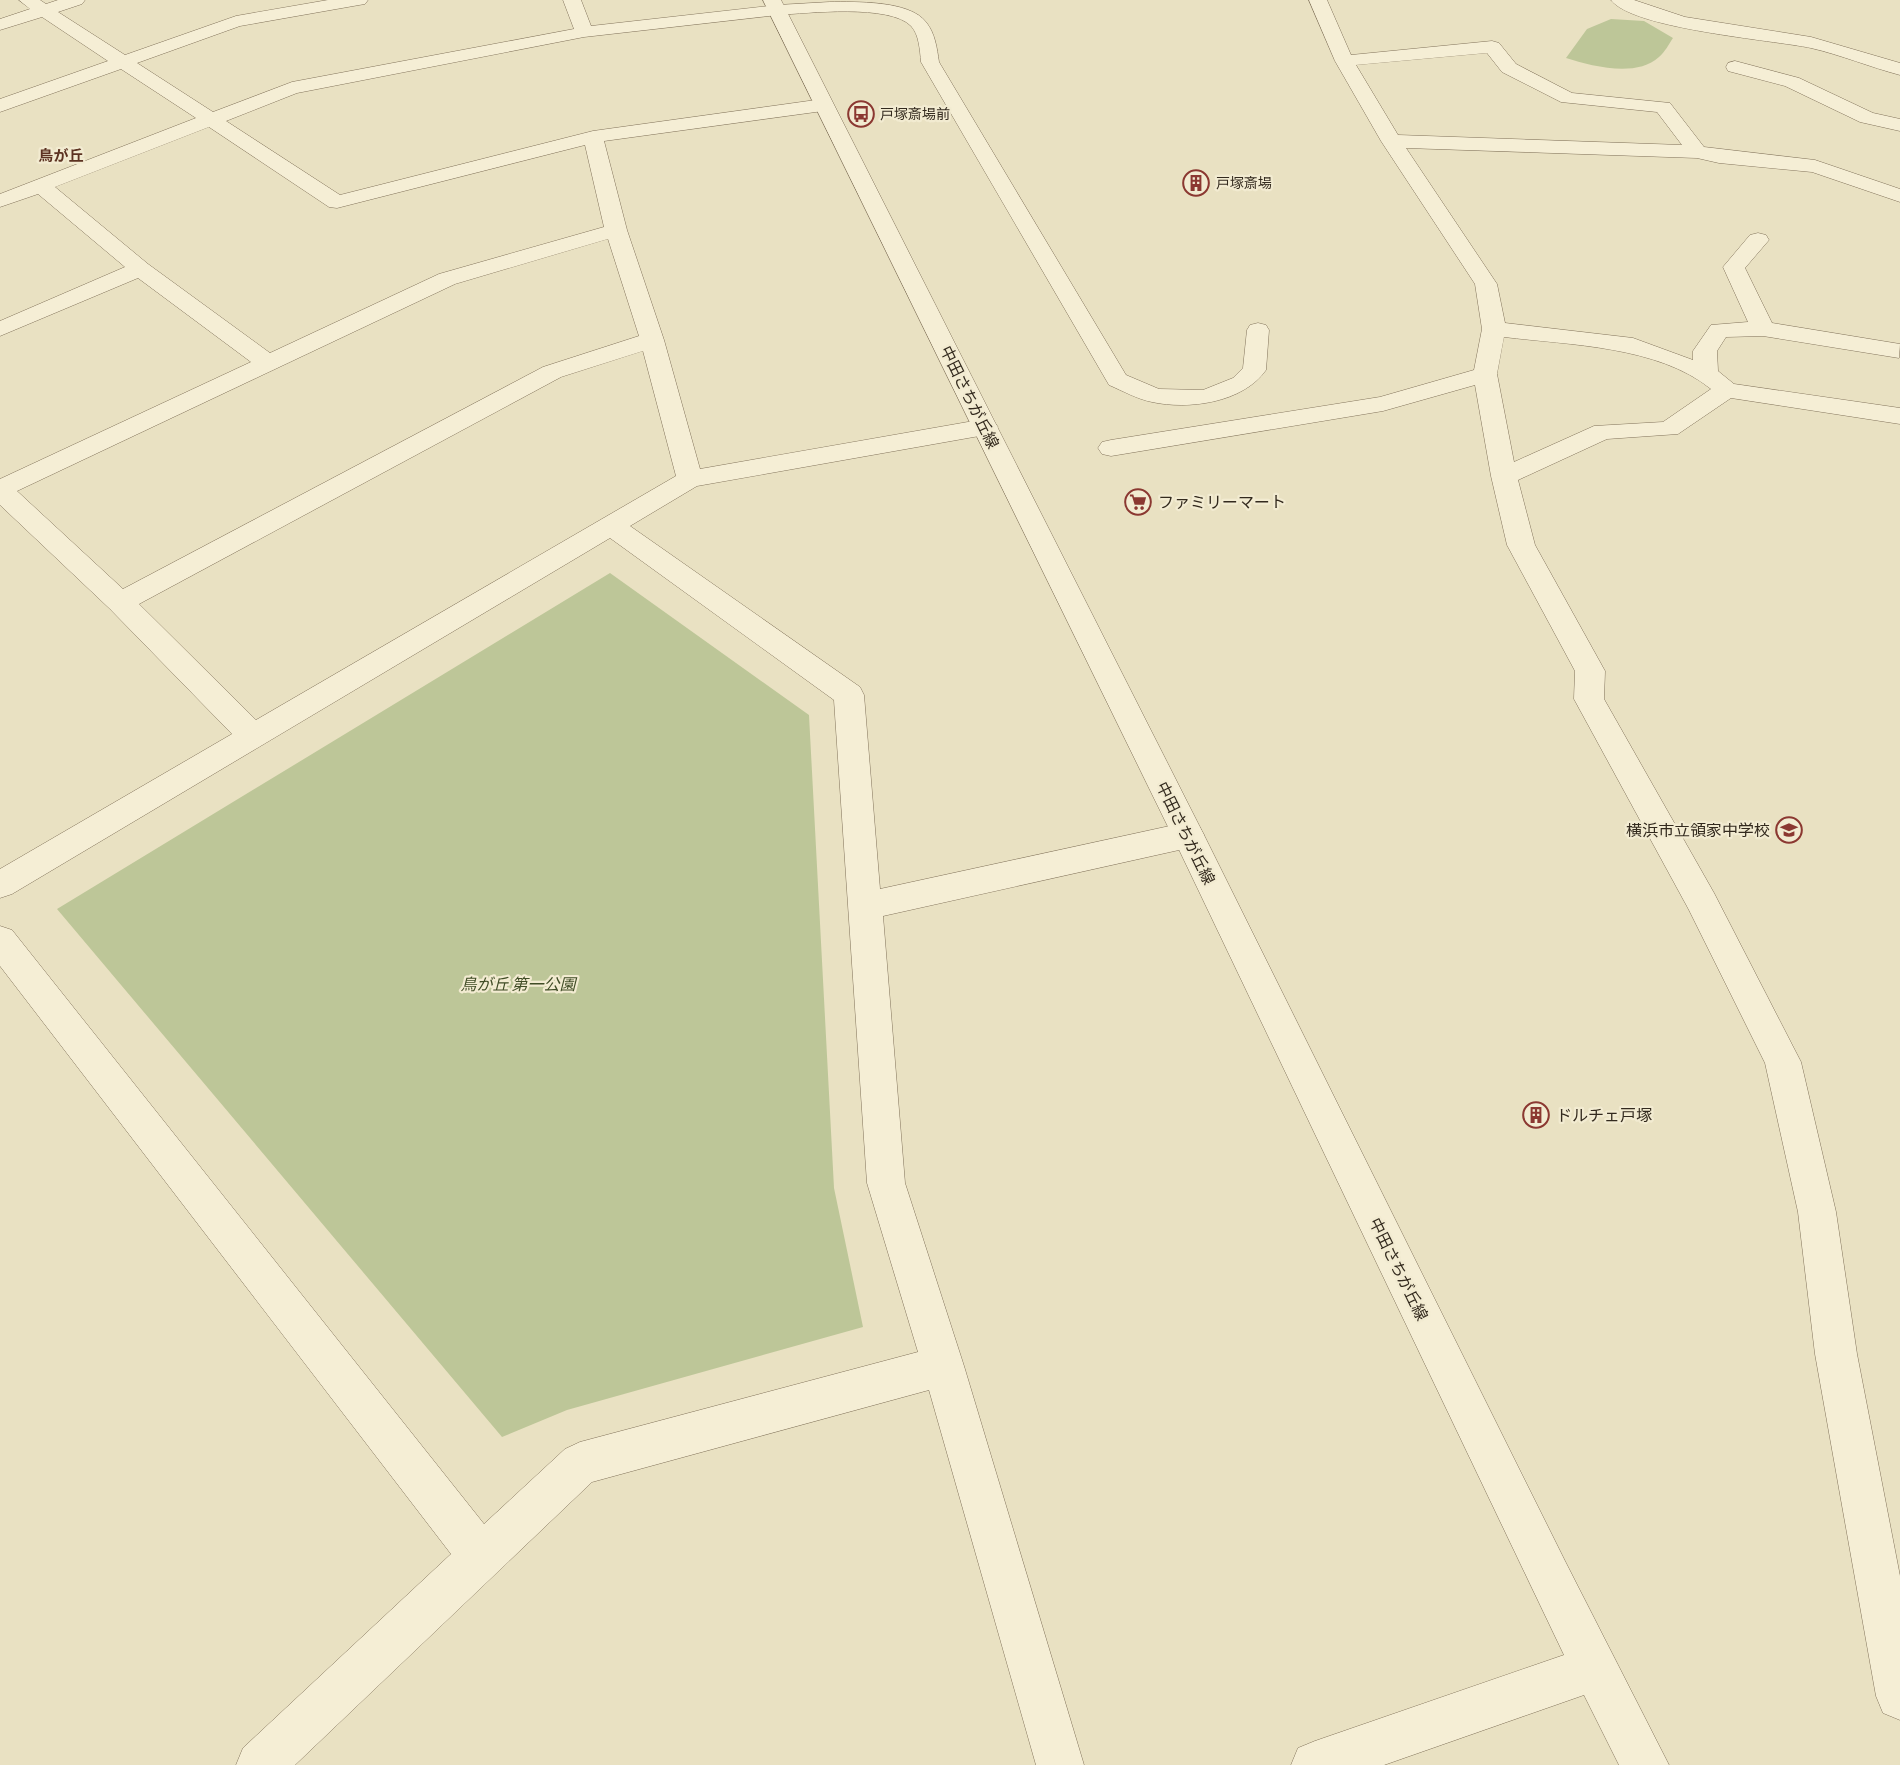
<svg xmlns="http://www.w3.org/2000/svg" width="1900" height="1765" font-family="'Crimson Pro','Noto Sans JP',serif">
<rect width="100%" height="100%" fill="#e9e1c2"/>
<!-- green -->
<path fill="#bdc698" d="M1611,19L1644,21L1673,38C1669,44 1665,52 1659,57C1636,78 1592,66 1566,58L1587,29Z
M610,573L809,715L834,1188L863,1327L567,1410L502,1437L57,909Z"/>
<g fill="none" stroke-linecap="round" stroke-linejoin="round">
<!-- service casing -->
<g stroke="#82735b" stroke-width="1">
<path id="service" d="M830,2C855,2 909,0 926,22C935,33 937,48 939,62L1126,375L1159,389L1203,390L1233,378L1243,368L1247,330L1250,325L1258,323L1266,325L1269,330L1266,370C1243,403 1188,410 1152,402C1137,399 1123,391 1109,385L921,62C920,51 919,34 911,26C890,4 808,13 778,15L772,14L769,10L772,6L778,5Z"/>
</g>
<!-- minor casing -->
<g stroke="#82735b" stroke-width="1">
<path id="minor" d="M19,0H40L46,4L58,0H85L82,4L58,12L125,55L236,16L328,0H368L365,4L359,5L240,26L137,63L213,112L292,82L574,29L563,0H581L591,26L778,5L784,6L787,10L784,14L778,15L584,37L297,93L226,121L340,195L593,131L823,99L830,101L833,105L830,109L823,111L604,141L627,230L664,340L700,469L985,419L994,422L998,427L994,432L985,435L697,486L630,526L860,687L864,695L880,889L1188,822L1199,826L1204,835L1199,844L1188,848L883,916L905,1183L964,1366L1084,1765H1036L929,1390L592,1482L295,1765H236L243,1748L451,1554L0,966V926L12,930L484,1524L565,1449L580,1442L918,1352L867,1183L834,700L610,538L12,894L0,898V869L232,734L110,609L0,505V479L251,362L138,278L0,336V321L125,267L38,194L0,207V194L196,118L121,69L0,112V99L108,61L42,17L0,30V19L30,9ZM209,127L329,207L337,208L585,145L604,227L439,274L270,353L148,264L55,187ZM608,239L639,336L543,367L123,589L17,491L455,284ZM643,351L676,476L256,720L139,604L561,377Z
M1309,0H1327L1351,55L1492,41L1499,43L1516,64L1572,93L1670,103L1704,147L1815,160L1900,189V202L1812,172L1719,163L1697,158L1406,148L1497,284L1505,323L1633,338L1693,360V351L1711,325L1748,322L1723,267L1750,235L1758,233L1766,235L1769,240L1745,268L1772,323L1900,344L1899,358L1763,336L1726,337L1717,351L1718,371L1734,384L1900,408V424L1731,398L1678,434L1607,439L1518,480L1535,545L1605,671L1604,699L1714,893L1801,1062L1836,1212L1857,1354L1900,1576V1720L1883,1713L1876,1696L1815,1354L1798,1212L1765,1063L1689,910L1574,699L1575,671L1507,545L1491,476L1475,385L1383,411L1111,456L1102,454L1098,448L1102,442L1111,440L1380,397L1474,370L1482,329L1475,284L1381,141L1335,61ZM1487,53L1502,72L1561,102L1657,112L1682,145L1398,135L1356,65ZM1504,337C1570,345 1658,346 1711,389L1663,422L1594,426L1514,462L1497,374Z
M1611,0H1634L1685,17L1811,37L1900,63V75C1870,67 1841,55 1811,48C1773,40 1632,29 1611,0Z
M1735,61L1799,78L1873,113L1900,119V131L1860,122L1785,86L1728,71L1726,67L1728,63Z"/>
</g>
<!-- tertiary casing -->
<g stroke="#82735b" stroke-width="1">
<path id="tertiary" d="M763,0H781L1204,835L1565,1561L1669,1765H1619L1584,1695L1384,1765H1291L1298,1748L1315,1741L1564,1655L1172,835Z"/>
</g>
<!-- service -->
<use href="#service" fill="#f5eed5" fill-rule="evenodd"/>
<!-- minor -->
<use href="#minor" fill="#f5eed5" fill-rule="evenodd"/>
<!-- tertiary -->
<use href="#tertiary" fill="#f5eed5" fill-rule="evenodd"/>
</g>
<!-- icons -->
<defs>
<g id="bus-ring" transform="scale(1.35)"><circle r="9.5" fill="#f2ebd1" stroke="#8b3831" stroke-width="1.5"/><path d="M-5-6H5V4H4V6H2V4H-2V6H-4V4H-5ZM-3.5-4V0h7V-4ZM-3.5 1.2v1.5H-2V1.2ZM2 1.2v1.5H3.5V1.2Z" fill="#8b3831"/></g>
<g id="building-ring" transform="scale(1.35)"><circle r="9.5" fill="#f2ebd1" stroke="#8b3831" stroke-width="1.5"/><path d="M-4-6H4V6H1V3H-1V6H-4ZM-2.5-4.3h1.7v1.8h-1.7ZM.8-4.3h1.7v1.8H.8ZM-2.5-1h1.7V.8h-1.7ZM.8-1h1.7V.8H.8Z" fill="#8b3831"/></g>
<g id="supermarket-ring" transform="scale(1.35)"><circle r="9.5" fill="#f2ebd1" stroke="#8b3831" stroke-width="1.5"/><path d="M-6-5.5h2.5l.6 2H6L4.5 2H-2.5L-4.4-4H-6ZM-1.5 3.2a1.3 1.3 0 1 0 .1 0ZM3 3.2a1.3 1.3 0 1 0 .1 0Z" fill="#8b3831"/></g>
<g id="school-ring" transform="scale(1.35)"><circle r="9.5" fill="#f2ebd1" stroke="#8b3831" stroke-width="1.5"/><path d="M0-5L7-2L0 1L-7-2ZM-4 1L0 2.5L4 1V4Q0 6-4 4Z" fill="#8b3831"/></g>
</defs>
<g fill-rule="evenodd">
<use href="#bus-ring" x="861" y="114"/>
<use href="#building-ring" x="1196" y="183"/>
<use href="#supermarket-ring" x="1138" y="502"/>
<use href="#school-ring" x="1789" y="830"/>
<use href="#building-ring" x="1536" y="1115"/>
</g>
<g text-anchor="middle" stroke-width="4.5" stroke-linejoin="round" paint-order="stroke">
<!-- far-poi labels -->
<g font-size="14" fill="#332a1e" stroke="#f2ebd1" text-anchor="start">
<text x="880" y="119">戸塚斎場前</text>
<text x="1216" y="188">戸塚斎場</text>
</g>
<!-- far-neighbourhood labels -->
<g font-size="15" font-weight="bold" fill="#5c3221" stroke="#f2ebd1">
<text x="61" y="161">鳥が丘</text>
</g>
<!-- street labels -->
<g font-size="16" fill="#332a1e" stroke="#f2ebd1">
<text transform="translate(970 397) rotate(64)" y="6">中田さちが丘線</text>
<text transform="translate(1186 833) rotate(64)" y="6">中田さちが丘線</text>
<text transform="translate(1399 1269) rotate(64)" y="6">中田さちが丘線</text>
</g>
<!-- poi labels -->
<g font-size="16" fill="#332a1e" stroke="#f2ebd1" text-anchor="start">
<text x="1158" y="508">ファミリーマート</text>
<text x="1770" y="836" text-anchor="end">横浜市立領家中学校</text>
<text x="1556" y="1121">ドルチェ戸塚</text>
</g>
<!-- park labels -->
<g font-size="16" font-style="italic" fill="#404d26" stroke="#f2ebd1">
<text x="518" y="990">鳥が丘 第一公園</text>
</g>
</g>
</svg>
